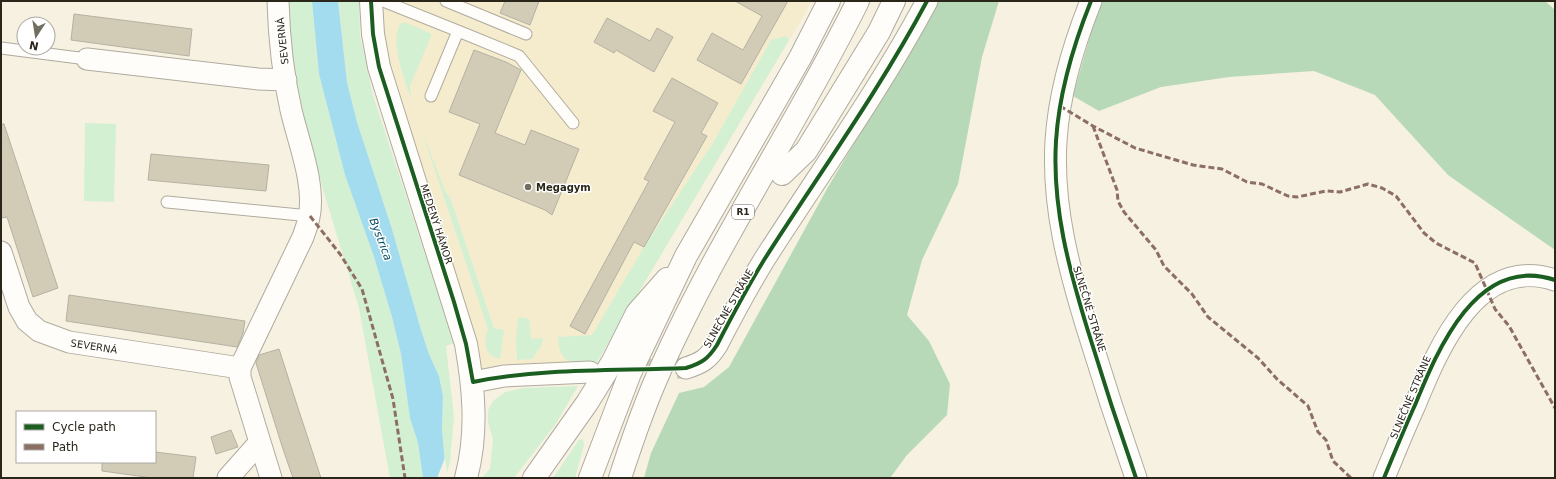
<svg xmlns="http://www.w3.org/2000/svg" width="1556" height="479" font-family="'DejaVu Sans',sans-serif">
<rect width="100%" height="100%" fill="#f6f1e1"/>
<!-- built -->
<path fill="#f5ecce" d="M368,1H811L805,14L597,362H571L467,373Z"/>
<!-- green -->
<path fill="#d4f0d2" d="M284,1H312L319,74L345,175L374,257L392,317L401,354L410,418L418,443L423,478H390L359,308L324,193L307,130L287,39Z
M338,1H359L360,36L373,95L454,343L446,346L454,417L450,461L446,478L442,429L443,396L439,376L429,354L421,330L392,229L357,122L347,82Z
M401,23H407L432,34L410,86L411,98C404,80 389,38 401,23Z
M786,36L789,40L597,362C572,362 560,367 558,337L592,335L644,247L713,143L771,40Z
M85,123L116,124L114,202L84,201Z
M421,129L446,193L450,197L494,328L504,330L500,359C484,356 483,343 488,329Z
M522,317L529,319L531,339L543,338L541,346L532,359L517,360L516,339L518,319Z
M578,386L555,425L514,478H482L490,469L493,440L488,422V410L493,401L505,392L523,388Z
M583,439L584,445L575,478H553L579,440Z"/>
<!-- forest -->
<path fill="#b8d9b8" d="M939,1H999L982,57L958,184L922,260L907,315L929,341L950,384L947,415L907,455L890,478H644L651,453L679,393L704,387L729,367L828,187Z
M1102,1H1545L1555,10V250L1448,175L1375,95L1314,71L1229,77L1161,87L1099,111L1073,96L1095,18Z"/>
<!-- water -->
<path fill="#a4dcef" d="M312,1H338L347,82L357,122L392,229L421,330L429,354L439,376L443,396L442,429L446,478H423L418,443L410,418L401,354L392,317L374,257L345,175L319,74Z"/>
<!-- pier -->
<path fill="#f6f1e1" d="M445,458L448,478H437Z"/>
<!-- building -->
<path fill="#d2ccb7" stroke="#b5b1a3" d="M505,1H539L530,25L500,13Z
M735,1H788L741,84L697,60L712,33L743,50L762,16Z
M74,14L192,29L189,56L71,40Z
M607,18L650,41L657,28L673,37L654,72L616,50L614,53L594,42Z
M474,50L506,62L521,70L495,133L525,145L531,130L579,149L552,215L545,210L459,175L480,124L449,112Z
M672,78L718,103L701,133L707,136L644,247L634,242L585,334L570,326L649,181L644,179L675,122L653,111Z
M1,124H4L58,288L33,297L7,217L1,218Z
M151,154L269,165L266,191L148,180Z
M69,295L245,321L243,333L237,347L66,321Z
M279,349L297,405L321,478H293L282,446L256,363L259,355Z
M231,430L238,447L216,454L211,437Z
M155,452L196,457L193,478H153L102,471V462H155Z"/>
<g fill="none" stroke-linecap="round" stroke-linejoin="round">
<!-- minor-tunnel -->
<path stroke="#cdc8b9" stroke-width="21" stroke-dasharray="21 10" stroke-linecap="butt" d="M615,371L686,368"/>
<!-- service casing -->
<g stroke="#b0ab9e" stroke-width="13">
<path id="service" d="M383,1L458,31L431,96
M446,1L526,34
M458,31L519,56L573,123
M1,48L87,59
M167,202L310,216"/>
</g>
<!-- minor casing -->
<g stroke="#b0ab9e" stroke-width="23">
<path id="minor" d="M1091,1C1073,46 1059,93 1056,141C1052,207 1069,269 1088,331C1103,380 1119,429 1136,478
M87,59L258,79L286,80
M1,252L19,307L27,321L39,331L69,342L240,368
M686,368C702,363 708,359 717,345C732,316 747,288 764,260C819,174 879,91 927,1
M473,382L504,376L590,372
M228,478L260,442
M271,478L240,377V368L303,237C305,231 308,224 309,217C316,185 298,141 291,110C283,75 279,37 278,1
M1384,478C1394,454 1404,429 1415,405C1438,349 1477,254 1555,280"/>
</g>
<!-- tertiary casing -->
<g stroke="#b0ab9e" stroke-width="24">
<path id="tertiary" d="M371,1L373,34L379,67L466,344C474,389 478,433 466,478"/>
</g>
<!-- motorway casing -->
<g stroke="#b0ab9e" stroke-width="24">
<path id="motorway" d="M782,174L806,151L879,32L894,1
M534,478L587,403L613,361L637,313L667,279
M590,478L630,373L686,256L800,58L829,1
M620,478C630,447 641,415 654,384C711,251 794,130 858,1"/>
</g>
<!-- service -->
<use href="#service" stroke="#fefdfa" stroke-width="11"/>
<!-- minor -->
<use href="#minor" stroke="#fefdfa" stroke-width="21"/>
<!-- tertiary -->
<use href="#tertiary" stroke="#fefdfa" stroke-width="22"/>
<!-- motorway -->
<use href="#motorway" stroke="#fefdfa" stroke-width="22"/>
<!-- quiet -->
<path stroke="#8d6e63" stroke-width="3" stroke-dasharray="6 3" stroke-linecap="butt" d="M1060,106L1093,126L1135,148L1193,165L1222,169L1247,182L1262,184L1288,196L1297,197L1326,191L1340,192L1368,184L1382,188L1396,196L1424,233L1436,243L1475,263L1495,309L1509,326L1555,408
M1093,126L1117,190L1118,201L1124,212L1156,250L1164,266L1192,294L1208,317L1258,358L1277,379L1308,406L1318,432L1326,440L1333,461L1351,478
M310,216L340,254L362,289L393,399L405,478"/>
<!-- cycleway casing -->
<g stroke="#fff" stroke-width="6">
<path id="cycleway" d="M371,1L373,34L379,67L454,302L466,344L473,382C543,368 615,371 686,368C702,363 708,359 717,345C732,316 747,288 764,260C819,174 879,91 927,1
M1091,1C1073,46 1059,93 1056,141C1052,207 1069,269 1088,331C1103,380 1119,429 1136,478
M1384,478C1394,454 1404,429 1415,405C1438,349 1477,254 1555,280"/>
</g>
<!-- cycleway -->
<use href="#cycleway" stroke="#1b5e20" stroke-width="4"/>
</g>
<!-- markers -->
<circle fill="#716d5f" stroke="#fff" stroke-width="1.5" cx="528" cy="187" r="4"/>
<g text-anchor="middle" stroke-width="3" stroke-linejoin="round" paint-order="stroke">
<!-- shield labels -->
<rect fill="#fff" stroke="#6a675e" stroke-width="1" x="732" y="205" width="22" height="14" rx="3"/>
<g font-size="9" font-weight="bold" fill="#2a2619">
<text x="743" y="215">R1</text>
</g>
<!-- street labels -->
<g font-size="10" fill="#2a2619" stroke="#fff">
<text transform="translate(282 41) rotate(-96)" y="4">SEVERNÁ</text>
<text transform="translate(437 224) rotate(72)" y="4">MEDENÝ HÁMOR</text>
<text transform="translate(728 308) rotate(-60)" y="4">SLNEČNÉ STRÁNE</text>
<text transform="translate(1090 309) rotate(73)" y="4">SLNEČNÉ STRÁNE</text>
<text transform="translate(94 346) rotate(9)" y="4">SEVERNÁ</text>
<text transform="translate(1410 397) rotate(-67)" y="4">SLNEČNÉ STRÁNE</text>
</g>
<!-- poi labels -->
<g font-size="10" font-weight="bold" fill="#2a2619" stroke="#fff" text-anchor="start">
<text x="536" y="191">Megagym</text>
</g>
<!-- water labels -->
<g font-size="11" font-style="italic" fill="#004b62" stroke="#fff">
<text transform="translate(381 239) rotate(69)" y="4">Bystrica</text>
</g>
</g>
<!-- border -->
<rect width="1556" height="479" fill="none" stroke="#2a2619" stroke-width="4"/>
<!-- legend -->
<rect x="16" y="411" width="140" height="52" fill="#ffffff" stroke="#aaa8a3"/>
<rect x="24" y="424" width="20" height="6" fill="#1b5e20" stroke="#aaa8a3"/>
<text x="52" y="431" font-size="12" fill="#2a2619">Cycle path</text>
<rect x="24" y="444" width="20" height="6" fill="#8d6e63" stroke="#aaa8a3"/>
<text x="52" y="451" font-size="12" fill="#2a2619">Path</text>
<!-- north arrow -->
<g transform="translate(36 36) rotate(192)"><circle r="19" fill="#ffffff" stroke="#aaa8a3"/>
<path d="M0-3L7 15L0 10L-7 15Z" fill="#716d5f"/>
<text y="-6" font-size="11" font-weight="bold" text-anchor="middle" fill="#2a2619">N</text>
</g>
</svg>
